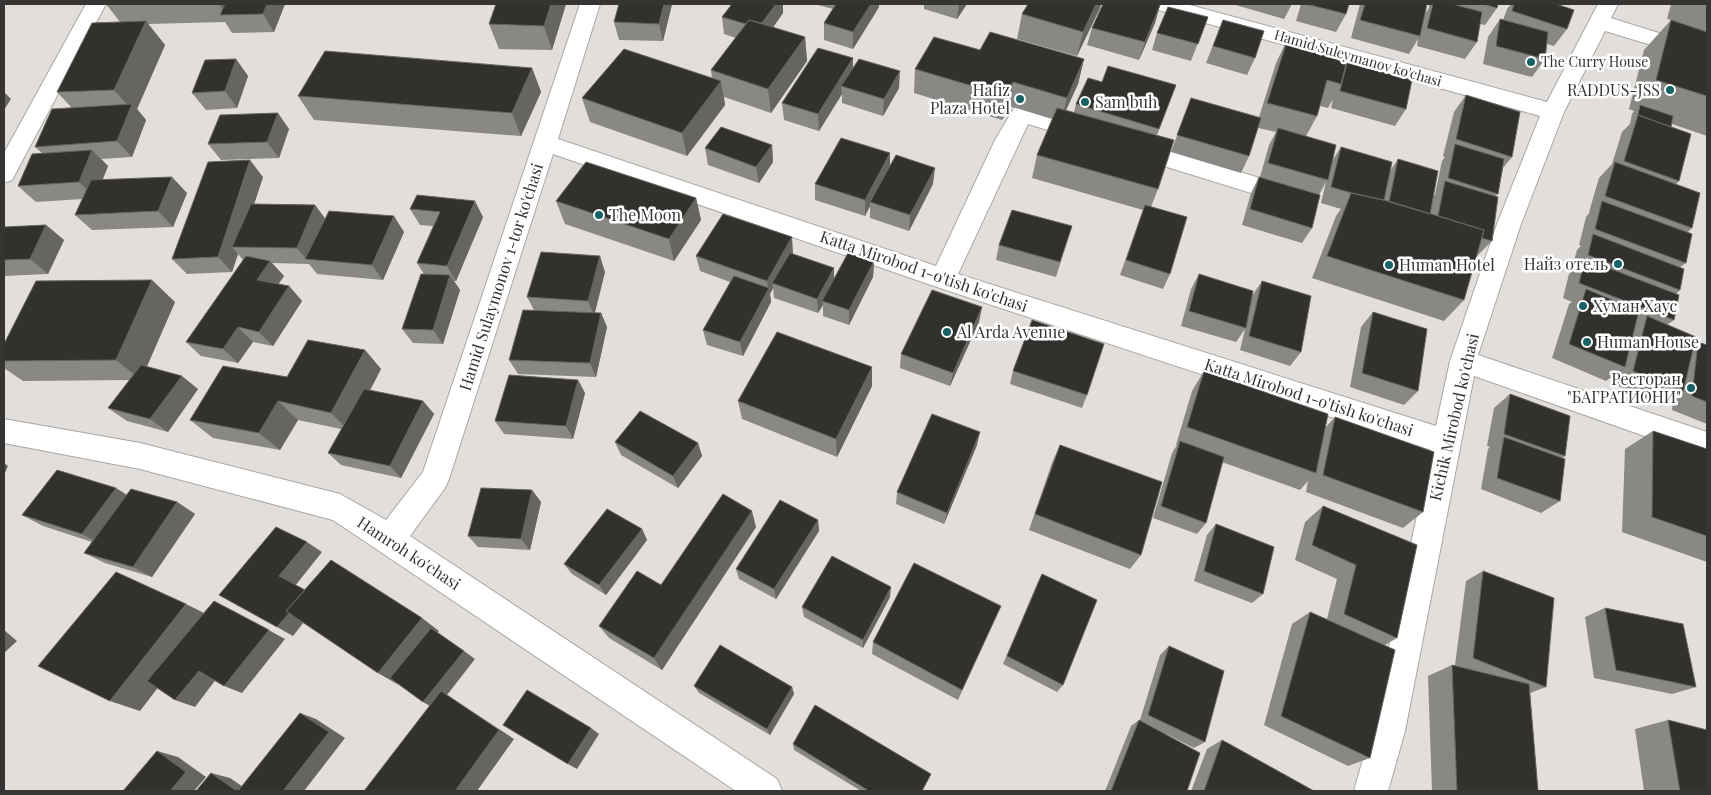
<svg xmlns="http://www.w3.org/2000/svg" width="1711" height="795" font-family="'Playfair Display',serif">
<rect width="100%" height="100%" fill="#e2dedb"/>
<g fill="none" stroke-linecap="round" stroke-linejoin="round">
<!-- minor casing -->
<g stroke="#aaa7a4" stroke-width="2">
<path id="minor" d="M86,4H106L12,180L4,183V153Z
M580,4H600L558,139L936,266L995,140L1014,108L1022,106L1095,128L1099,134L1095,140L1087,142L1028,124L958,274L1436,426L1450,361L1497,224L1540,116L1155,9L1152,4H1186L1547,102L1598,4H1618L1611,18L1707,48V62L1605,31L1564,112L1521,224L1478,355L1707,432V458L1474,376L1405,731L1388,791H1354L1371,731L1431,450L934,286L553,154L449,479L445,488L410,536L777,779L782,791H736L333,520L140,469L4,443V419L140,443L340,494L386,520L423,472Z
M1133,139L1299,190L1302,196L1299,202L1290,205L1125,154L1121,148L1125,142Z"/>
</g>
<!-- minor -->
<use href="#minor" fill="#fff" fill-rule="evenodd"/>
</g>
<!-- wall -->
<path fill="#8a8884" d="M106,4H285L274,32L232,33L225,22L148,24L165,45L137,109L146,120L132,157L101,159L108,166L103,179L187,193L173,227L92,230L75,215L82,199L36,202L18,186L42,153L35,147L72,108L57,92L120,22Z
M496,4H566L552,50L499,49L489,24Z
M619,4H672L663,41L619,40L614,22Z
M732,4H783V13L773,27L805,37L807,61L771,113L724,97L725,105L687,156L590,122L582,98L712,78L711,70L736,38L724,34L722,17Z
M814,4H879V7L853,49L824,40V23L833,9Z
M924,4H967L957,19L924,9Z
M1028,4H1101L1100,8L1077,56L1017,39L1022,14Z
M1232,4H1292L1284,19Z
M1301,4H1349L1346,14L1336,32L1296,21Z
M1360,4H1427L1424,15L1429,8V4H1498L1497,8L1485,25L1480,24L1477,42L1465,59L1417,46L1418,39L1409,54L1351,38Z
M1511,4H1556L1567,29L1554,46L1547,44L1545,59L1532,77L1483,64L1488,37L1500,19L1503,20L1507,9Z
M1671,4H1707V136L1672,124L1671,127L1679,181L1676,184L1692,228L1688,232L1686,263L1680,267V290L1676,294L1674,320L1667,325L1694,345L1698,342L1707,345V424L1672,410L1673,399L1663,406L1614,384L1617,373L1606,381L1552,358L1569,304L1572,302L1563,298L1569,274L1572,271H1571L1577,250L1581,246L1579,245L1586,217L1590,212H1589L1599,178L1612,164L1622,132L1630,124L1632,114L1634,111L1629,109L1644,50L1671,20L1667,19Z
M1160,5L1155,23L1139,60L1087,45L1092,28Z
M1208,17L1191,61L1152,50L1157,33Z
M1223,20L1255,58L1247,75L1206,63Z
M1288,38L1346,65L1406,109L1395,126L1331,108L1333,99L1328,108L1320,106L1317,116L1306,136L1332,161L1341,147L1390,171L1398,159L1434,196L1435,194L1442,161L1445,157L1443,156L1454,112L1466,95L1512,157L1503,168L1498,194L1495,196L1492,241L1477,256L1464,300L1444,321L1312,278L1336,216L1341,209L1321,203L1326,182L1319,195L1312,228L1302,243L1242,225L1251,193L1259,177H1260L1269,145L1276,132L1258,128L1249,156L1241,173L1171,152L1191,98L1259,117L1276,63Z
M980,50L1084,59L1078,84L1066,110L1074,112L1076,104L1102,82L1176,85L1157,135L1158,189L1151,207L1170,274L1163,289L1120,275L1143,210L1032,178L1037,155L1052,119L1009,106L1002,120L914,93L915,69Z
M236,59L248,76L237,108L206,110L192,93Z
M532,68L541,92L521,136L314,120L298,96Z
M853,68L899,88L883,116L842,103V94L819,131L784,120L782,103Z
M289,129L279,158L221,160L208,144Z
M772,145L773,162L759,183L708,165L705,148Z
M890,166L933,184L909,231L870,218V206L865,216L815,200V184Z
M263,177L254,204L315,205L325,219L404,232L383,280L317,274L309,264L272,263L284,276L278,284L289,286L302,301L273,346L253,342L238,363L201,356L186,342L243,260L238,254L232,272L187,274L172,259Z
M696,198L701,220L674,261L565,224L556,201Z
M410,209L483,217L456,281H454L460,290L443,344L413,343L402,329L424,274L417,263L433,226L420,225Z
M46,225L64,240L48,274L4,276V227Z
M1072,226L1056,277L996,260L999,245Z
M793,253V254L834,268V279L874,261L873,277L849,325L823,316V305L818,313L774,298L773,288L770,294L771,302L743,356L707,345L703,330L730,282L700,271L696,256Z
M605,272L595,313H601L607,327L596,377L518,374L509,360L534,310L527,297Z
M1199,274L1252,296L1262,281L1301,352L1290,366L1240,350L1245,329L1236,342L1181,326L1191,289Z
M175,302L147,366L198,389L168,432L127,421L108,408L130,380L23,381L4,368V344Z
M1373,312L1418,391L1404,405L1350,387L1361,327Z
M979,322L950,386L900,368L901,354Z
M365,350L381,369L370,390L423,401L434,414L401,478L341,465L328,453L341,429L298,420L280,450L213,438L190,420L287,377Z
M1013,371L1087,395L1082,408L1010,384Z
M1204,371L1325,428L1335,417L1423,512L1403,528L1306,492L1308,481L1300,490L1222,462L1206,523L1197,534L1153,518L1172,453L1177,445H1176L1192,391Z
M578,380L585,393L573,439L504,434L495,421Z
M872,386L837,457L742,419L738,401Z
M1510,394L1565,456L1562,458L1560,501L1541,513L1481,489L1488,449L1490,447L1487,446L1494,408Z
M1653,431L1707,449V562L1622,532L1625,449Z
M615,442L698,443L702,456L678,488L621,455Z
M977,445L944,524L896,504L897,492Z
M1060,445L1141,555L1130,569L1029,530L1052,463Z
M532,490L541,502L530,550L478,547L468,536Z
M127,495L177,502L195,514L152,577L105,563L84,553L92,542L43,526L22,515Z
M1323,506L1417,545L1397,638L1385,645L1370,758L1348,766L1264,725L1292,624L1310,612L1327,619L1337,579L1295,560L1305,522Z
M818,520L819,531L776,599L739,579L736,569Z
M1216,524L1263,594L1252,603L1194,581L1207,535Z
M756,527L662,670L609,638L599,626L661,585Z
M642,529L647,540L606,595L572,574L564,564Z
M1483,571L1546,687L1530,693L1538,791H1432L1428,676L1452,665H1455L1466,581Z
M1042,574L1063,685L1057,692L1003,664L1037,584Z
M890,597L863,648L804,617L802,607Z
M1001,606L958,700L872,654L873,642Z
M1605,608L1696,687L1672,694L1594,678L1585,617Z
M1169,646L1205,742L1194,748L1166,734L1187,791H1105L1131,726L1139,720H1140L1160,655Z
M694,686L792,687L794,694L770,735L699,693Z
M1668,720L1707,791H1644L1635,729Z
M1222,740L1314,791H1191L1207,749Z
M793,744L922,791H861L794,750Z"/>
<!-- shaded-wall -->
<path fill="#676561" d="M219,4H239L227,15Z
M267,4H285L274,32L263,14Z
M551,4H566L552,50L544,26Z
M664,4H672L663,41L659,24Z
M776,4H783V13L761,45L759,28Z
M871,4H879V7L853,49V32Z
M959,4H967L957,19Z
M1096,4H1101L1100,8L1077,56L1083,32Z
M1160,5L1155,23L1139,60L1145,42Z
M146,21L165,45L137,109L146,120L132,157L117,141L130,108L114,90Z
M805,37L807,61L771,113L768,89Z
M853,58V75L841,86L842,94L819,131L818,114Z
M236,59L248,76L237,108L225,91Z
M1084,59L1078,84L1061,121L1067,98Z
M532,68L541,92L521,136L512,113Z
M900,71L899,88L883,116L884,99Z
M721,81L725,105L687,156L682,133Z
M1013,82L1009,106L1002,120L1006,96Z
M4,92L11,99L4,110Z
M278,113L289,129L279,158L267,142Z
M772,145L773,162L759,183L756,167Z
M92,150L108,166L95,198L79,182Z
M890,153V170L870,202V206L865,216V200Z
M250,160L263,177L240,247H232L238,254L232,272L218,257Z
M935,168L933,184L909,231L910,215Z
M172,177L187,193L173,227L158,211Z
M696,198L701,220L674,261L669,239Z
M475,201L483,217L456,281L447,266Z
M315,205L327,221L306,259L297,248Z
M394,216L404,232L383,280L372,265Z
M46,225L64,240L48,274L30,259Z
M792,237L793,253L775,284L772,283L773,288L770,294L771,302L743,356L740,342L768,290L767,281Z
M600,256L605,272L594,315L588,301Z
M270,261L284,276L271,295L257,280Z
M874,261L873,277L849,325V310Z
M834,268V283L822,301L823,305L818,313L817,299Z
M450,275L460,290L443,344L433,330Z
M152,280L175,302L141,380L116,360Z
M289,286L302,301L273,346L259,332Z
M982,307L979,322L950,386L953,373Z
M601,313L607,327L596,377L590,363Z
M238,327L253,342L238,363L223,349Z
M365,350L381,369L349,431L331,413Z
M872,367V386L837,457L836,439Z
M182,376L198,389L168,432L150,419Z
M578,380L585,393L573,439L566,426Z
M278,401L298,420L280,450L259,433Z
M423,401L434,414L401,478L390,466Z
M980,432L977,445L944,524L947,513Z
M698,443L702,456L678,488L673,476Z
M4,463L8,466L4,475Z
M116,488L135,500L102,545L82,534Z
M532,490L541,502L530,550L521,539Z
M177,502L195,514L152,577L133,567Z
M752,511L756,527L662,670L654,658Z
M818,520L819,531L776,599L774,589Z
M642,529L647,540L606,595L599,585Z
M307,542L322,552L295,586L279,576Z
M891,587L890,597L863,648V640Z
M306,591L321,600L293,636L277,627Z
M186,604L212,617L140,711L110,701Z
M232,610L285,639L242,693L224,686Z
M422,618L439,631L397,684L378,673Z
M4,630L17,641L4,653Z
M464,651L475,659L447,695L514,739L477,791H455L435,709L423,702Z
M199,671L217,678L195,707L175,700Z
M792,687L794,694L770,735L767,729Z
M300,713L316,719L345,738L304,791H283Z
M591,728L599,734L577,769L568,764Z
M157,751L178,757L206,777L194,791H170Z
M211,773L230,778L249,791H237Z"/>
<!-- building -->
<path fill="#32312d" stroke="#676561" d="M225,4H267L263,14L220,15Z
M496,4H551L544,26L489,24Z
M619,4H664L659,24L614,22Z
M732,4H776L762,23L749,20L746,24L722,17Z
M836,4H871L853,32L824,23Z
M1028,4H1096L1083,32L1022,14Z
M1103,4H1155L1160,5L1145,42L1092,28Z
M1306,4H1349L1346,14Z
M1365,4H1427L1420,36L1360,20Z
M1433,4H1452L1482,12L1477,42L1427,28Z
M1483,4H1498L1497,8Z
M1514,4H1556L1574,10L1567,29L1512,11Z
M1168,7L1208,17L1198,44L1157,33Z
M1500,19L1548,32L1545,59L1496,46Z
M749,20L805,37L768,89L711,70Z
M1223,20L1264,31L1255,58L1213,46Z
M1671,20L1707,32V96L1656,80Z
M146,21L114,90L57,92L92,23Z
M990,32L1084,59L1067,98L1013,82L1006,96L915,69L934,37L980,50Z
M1288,38L1348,56L1341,84L1327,80L1317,116L1267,103Z
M818,48L853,58L818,114L782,103Z
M624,49L721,81L682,133L582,98Z
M325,51L532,68L512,113L298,96Z
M236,59L225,91L192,93L205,60Z
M859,59L900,71L884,99L841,86Z
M1347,63L1412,80L1406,109L1340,91Z
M1108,66L1176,85L1159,129L1076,104L1088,78L1102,82Z
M1466,95L1520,112L1512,157L1456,139Z
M1191,98L1261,118L1249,156L1177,135Z
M132,104L117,141L35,147L52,109Z
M1640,105L1673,116L1671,127L1638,115Z
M1057,108L1174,140L1158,189L1037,155Z
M278,113L267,142L208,144L220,115Z
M1638,115L1691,134L1679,181L1624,161Z
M721,127L772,145L756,167L705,148Z
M1278,128L1336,145L1328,180L1268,163Z
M841,138L890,153L865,200L815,184Z
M1455,144L1504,159L1498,194L1448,178Z
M1341,147L1392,162L1384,200L1352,193L1331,187Z
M92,150L79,182L18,186L32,154Z
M896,155L935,168L910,215L870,202Z
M1398,159L1438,171L1430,214L1389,202Z
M250,160L218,257L172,259L208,162Z
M586,162L696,198L669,239L556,201Z
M1615,162L1700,193L1692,228L1605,196Z
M172,177L158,211L75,215L91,180Z
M1259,177L1320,195L1312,228L1250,209Z
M1445,181L1498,197L1492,241L1482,238L1484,230L1438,216Z
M1351,193L1392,202L1484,230L1464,300L1327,256Z
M417,195L475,201L447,266L417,263L440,212L410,209Z
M1602,201L1692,234L1686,263L1595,229Z
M251,204L315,205L297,248L232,247Z
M1145,205L1187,217L1170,274L1126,260Z
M1012,210L1072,226L1060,262L999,245Z
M329,211L394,216L372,265L305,259Z
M723,214L792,237L767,281L696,256Z
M46,225L30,259L4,260V227Z
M1593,234L1684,269L1680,290L1588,255Z
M541,252L600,256L588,301L527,297Z
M790,253L834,268L817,299L772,283Z
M848,253L874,261L849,310L822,301Z
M246,256L270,261L257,280L289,286L259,332L238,327L223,349L186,342Z
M1585,259L1679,295L1674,320L1579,283Z
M421,274L450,275L433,330L402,329Z
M1199,274L1253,291L1246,328L1189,311Z
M734,276L769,288L740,342L703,330Z
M152,280L116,360L4,361V344L36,281Z
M1262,281L1311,296L1301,352L1249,336Z
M1586,289L1639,311L1625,367L1569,344Z
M932,290L982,307L953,373L901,354Z
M523,310L601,313L590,363L509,360Z
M1373,312L1427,329L1418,391L1362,373Z
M1647,316L1696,337L1683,392L1633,371Z
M1032,320L1104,344L1087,395L1013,371Z
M777,332L872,367L836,439L738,401Z
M308,340L365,350L331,413L278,401L259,433L190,420L223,366L287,377Z
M1698,342L1707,345V402L1692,396Z
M141,365L182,376L150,419L108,408Z
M1204,371L1328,414L1316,473L1187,427Z
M509,375L578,380L566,426L495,421Z
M364,389L423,401L390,466L328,453Z
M1510,394L1570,416L1565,456L1504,434Z
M640,411L698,443L673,476L615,442Z
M932,414L980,432L947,513L897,492Z
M1335,417L1434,452L1423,512L1323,475Z
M1653,431L1707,449V536L1652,517Z
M1504,437L1565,459L1560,501L1497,478Z
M1180,441L1224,457L1206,523L1161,506Z
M1060,445L1162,482L1141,555L1035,514Z
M57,470L116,488L82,534L22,515Z
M481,488L532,490L521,539L468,536Z
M131,489L177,502L133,567L84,553Z
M723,494L752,511L654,658L599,626L637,571L661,585Z
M780,500L818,520L774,589L736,569Z
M1323,506L1417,545L1397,638L1344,614L1356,565L1312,545Z
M607,509L642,529L599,585L564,564Z
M1216,524L1274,547L1263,594L1204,571Z
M276,527L307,542L279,576L305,590L286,611L289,613L277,627L219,595Z
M832,556L891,587L863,640L802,607Z
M331,560L422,618L378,673L286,611Z
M914,563L1001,606L962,690L873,642Z
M1483,571L1554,598L1546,687L1473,658Z
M116,572L186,604L110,701L38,666Z
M1042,574L1097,600L1063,685L1007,656Z
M214,601L269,630L224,686L199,671L175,700L147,681Z
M1605,608L1683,624L1696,687L1616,670Z
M1310,612L1395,650L1370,758L1281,716Z
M431,628L464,651L423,702L390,678Z
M720,645L792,687L767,729L694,686Z
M1169,646L1224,671L1205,742L1148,715Z
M1452,665L1529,684L1538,791H1457Z
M527,690L591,728L568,764L503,725Z
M441,691L499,730L455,791H364Z
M815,705L931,774L922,791H869L793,744Z
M300,713L329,732L283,791H238Z
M1139,720L1200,753L1187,791H1111Z
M1668,720L1707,730V791H1680Z
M1222,740L1314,791H1204Z
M157,751L186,772L170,791H123Z
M211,773L237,791H196Z"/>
<!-- markers -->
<g fill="#146467" stroke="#fff" stroke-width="2">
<circle cx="1531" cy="62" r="5"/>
<circle cx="1670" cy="90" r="5"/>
<circle cx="1020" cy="99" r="5"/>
<circle cx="1085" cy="102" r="5"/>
<circle cx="599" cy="215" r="5"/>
<circle cx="1618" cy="264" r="5"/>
<circle cx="1389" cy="265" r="5"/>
<circle cx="1583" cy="306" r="5"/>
<circle cx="947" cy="332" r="5"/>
<circle cx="1587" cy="342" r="5"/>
<circle cx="1691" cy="388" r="5"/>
</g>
<g text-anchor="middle" stroke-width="5" stroke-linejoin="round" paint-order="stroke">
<!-- far-street labels -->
<g font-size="14" fill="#363533" stroke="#fff">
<text transform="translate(1358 58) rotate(16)" y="5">Hamid Suleymanov ko'chasi</text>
</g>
<!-- far-poi labels -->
<g font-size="14" fill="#363533" stroke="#fff" text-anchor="start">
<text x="1541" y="67">The Curry House</text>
</g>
<!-- poi labels -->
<g font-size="16" fill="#363533" stroke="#fff" text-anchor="start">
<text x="1010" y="96" text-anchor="end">Hafiz<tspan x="1010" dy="18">Plaza Hotel</tspan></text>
<text x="1660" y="96" text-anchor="end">RADDUS-JSS</text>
<text x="1095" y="108">Sam buh</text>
<text x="609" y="221">The Moon</text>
<text x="1608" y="270" text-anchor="end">Найз отель</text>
<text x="1399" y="271">Human Hotel</text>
<text x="1593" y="312">Хуман Хаус</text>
<text x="957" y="338">Al Arda Avenue</text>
<text x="1597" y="348">Human House</text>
<text x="1681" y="385" text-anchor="end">Ресторан<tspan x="1681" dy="18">"БАГРАТИОНИ"</tspan></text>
</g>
<!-- street labels -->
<g font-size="16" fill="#363533" stroke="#fff">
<text transform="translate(924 271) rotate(19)" y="6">Katta Mirobod 1-o'tish ko'chasi</text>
<text transform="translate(501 277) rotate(-72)" y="6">Hamid Sulaymonov 1-tor ko'chasi</text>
<text transform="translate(1309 397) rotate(18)" y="6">Katta Mirobod 1-o'tish ko'chasi</text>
<text transform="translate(1454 417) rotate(-77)" y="6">Kichik Mirobod ko'chasi</text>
<text transform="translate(409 553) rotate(33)" y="6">Hamroh ko'chasi</text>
</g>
</g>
<!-- border -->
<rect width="1711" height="795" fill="none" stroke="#363533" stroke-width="10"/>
</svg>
